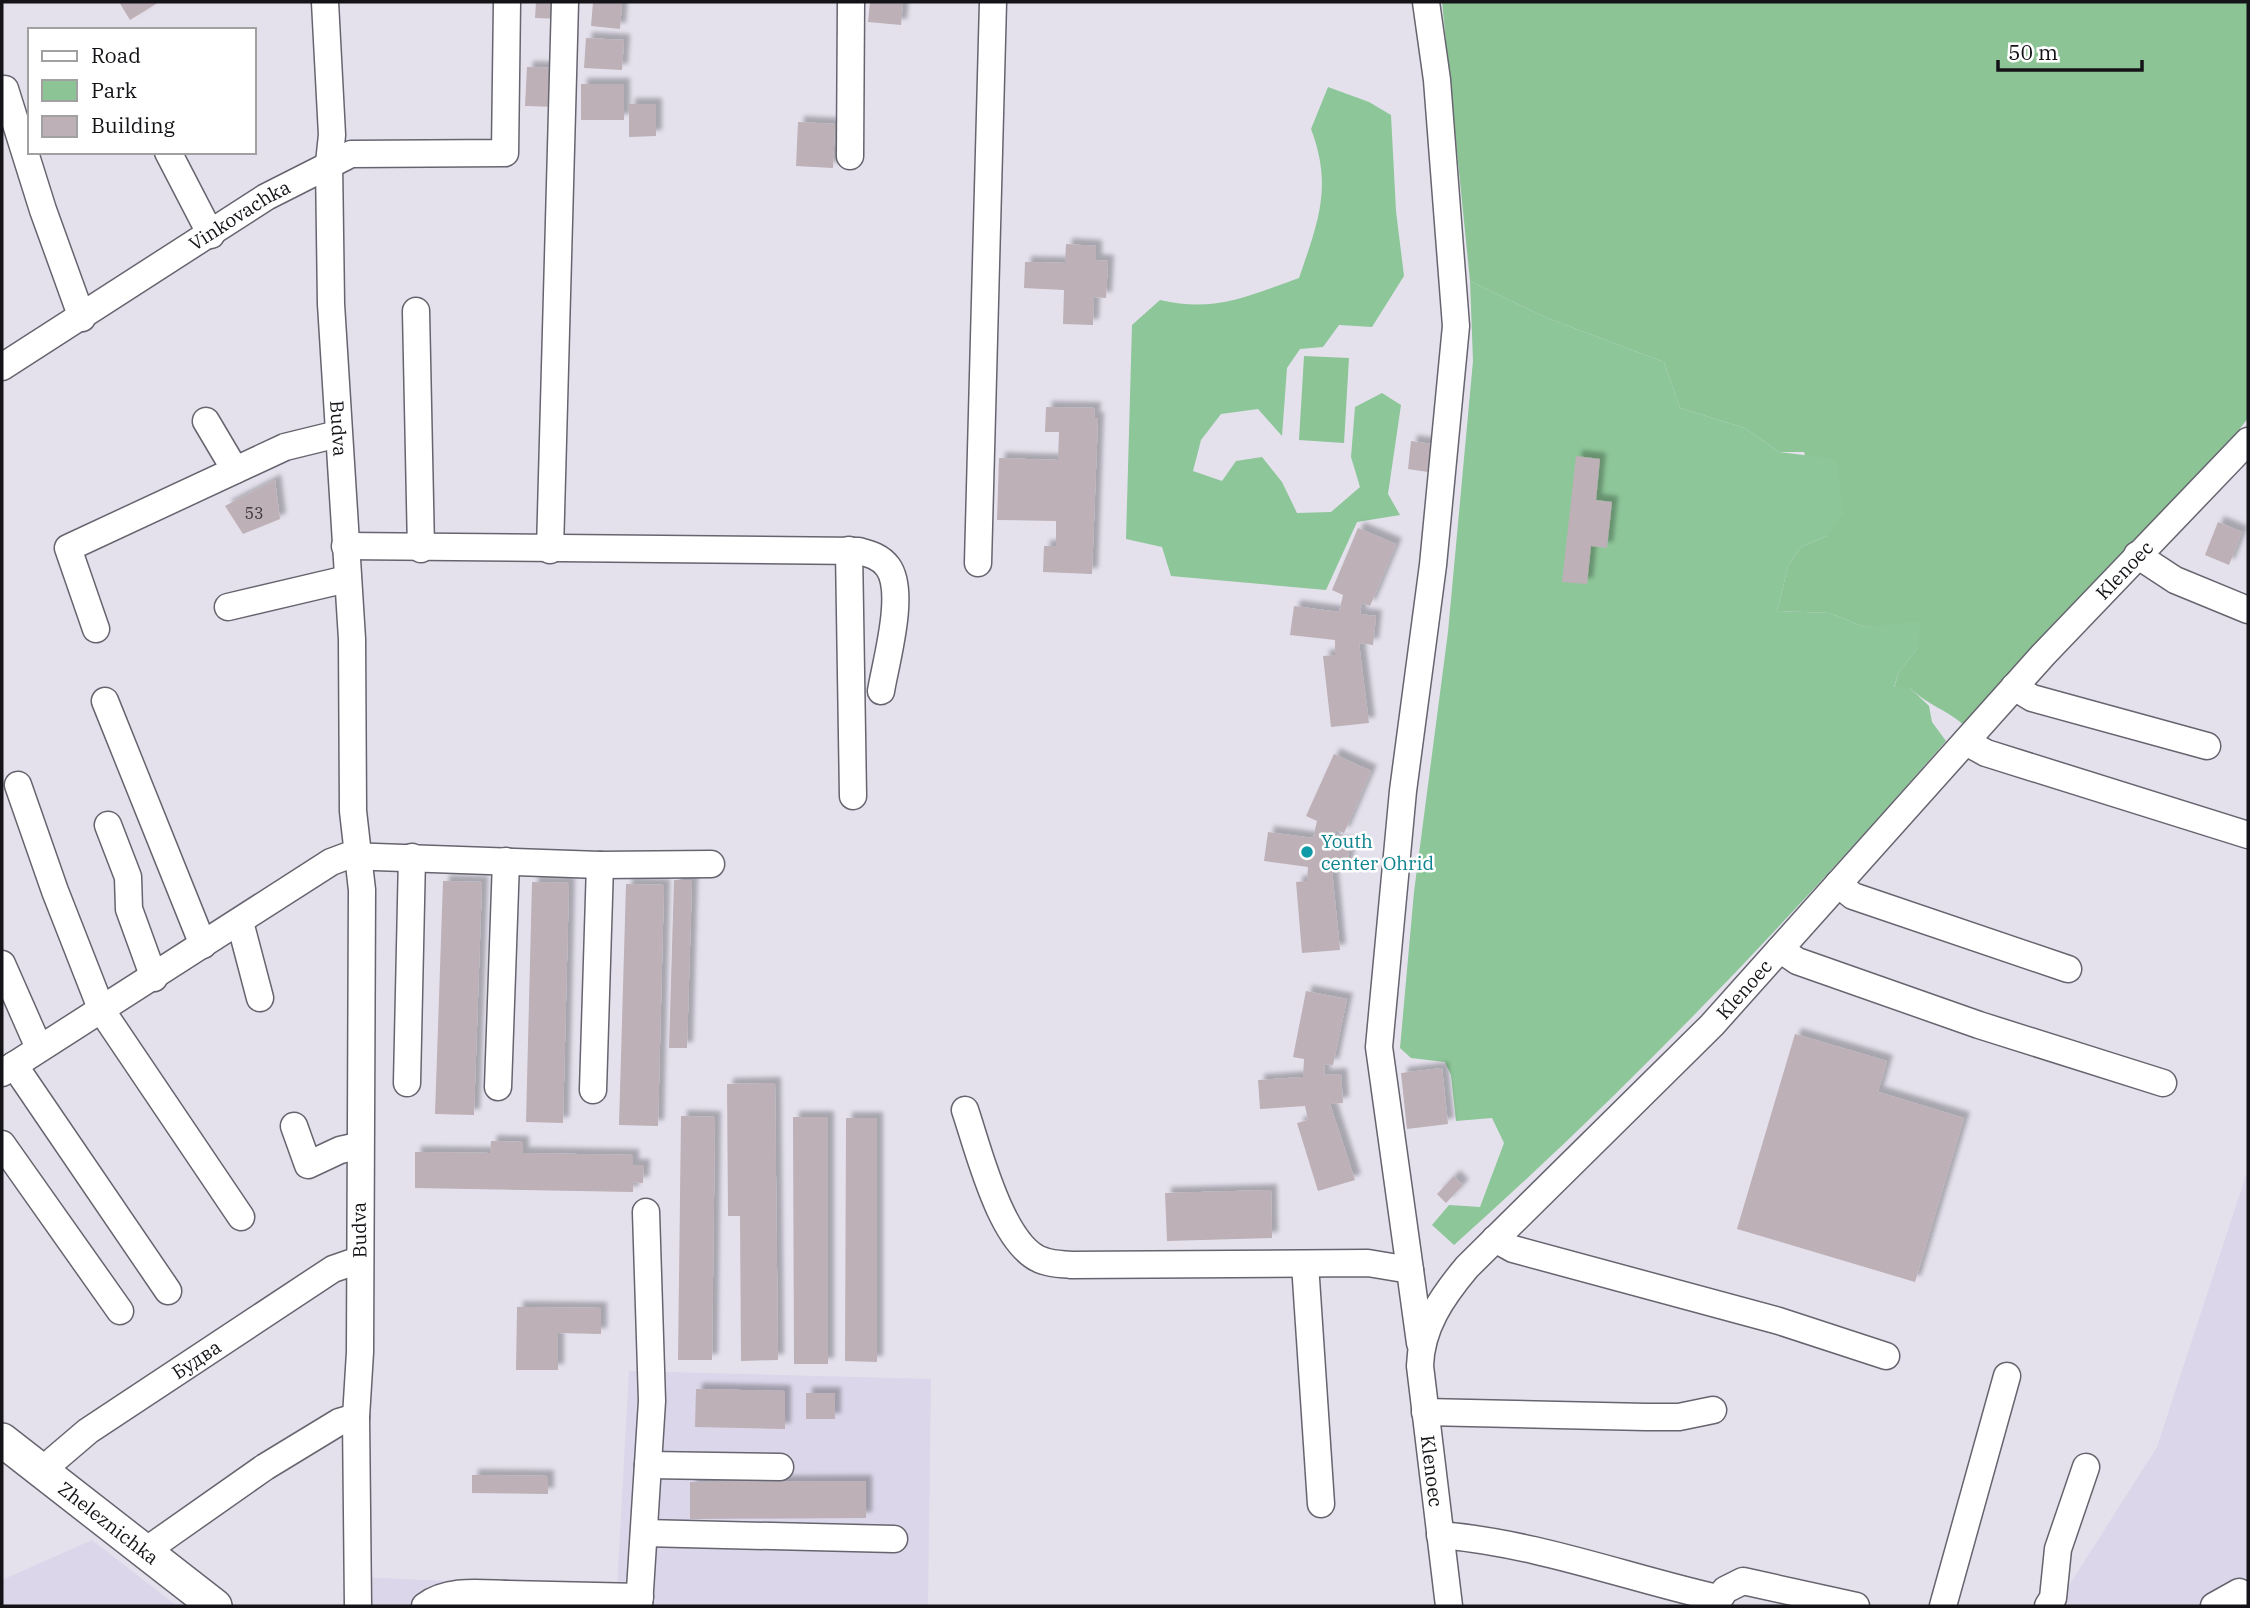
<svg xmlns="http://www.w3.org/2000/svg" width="2250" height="1608" font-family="'IBM Plex Serif',serif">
<defs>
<filter id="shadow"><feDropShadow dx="6" dy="-6" stdDeviation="2" flood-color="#0004"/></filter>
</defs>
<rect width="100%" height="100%" fill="#e4e1ed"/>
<!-- built -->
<path fill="#dbd6e9" d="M2248,1169V1606H2056L2157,1447Z
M629,1371L931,1379L928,1606H353L358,1577L617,1589Z
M92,1540L177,1606H2V1580Z"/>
<!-- green -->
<path fill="#8cc496" d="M1442,2H2248V418L2229,443L1965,726C1946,709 1929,706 1910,688H1894L1899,672L1917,649L1882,626L1864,627L1830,613L1777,611L1788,566L1801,547L1827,536L1804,452H1779L1745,428L1680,408L1664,362L1545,317L1470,281Z
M1304,356L1349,358L1344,443L1299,440Z"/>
<!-- forest -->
<path fill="#8dc698" d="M1328,87L1369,102L1391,115L1396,211L1404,276L1372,327L1339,325L1323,347L1300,349L1287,368L1282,436L1258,409L1221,414L1201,440L1193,471L1222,481L1236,461L1262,457L1282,482L1297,513L1331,512L1360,487L1351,457L1355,407L1382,393L1401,405L1388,494L1400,515L1357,522L1326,590L1171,576L1162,547L1126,539L1132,325L1160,300C1215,313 1248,296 1299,278C1318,222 1333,187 1311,129Z
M1470,281L1545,317L1664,362L1680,408L1745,428L1779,452L1836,459L1844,513L1827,536L1801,547L1788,566L1777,611L1830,613L1864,627L1921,621L1917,649L1899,672L1894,687L1910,688L1929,706L1932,722L1946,741C1792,918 1629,1089 1454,1245L1432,1225L1449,1205L1480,1207L1504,1143L1492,1118L1456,1121L1451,1075L1445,1062L1411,1058L1400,1048L1414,892L1448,632L1473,361Z"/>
<!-- building -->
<path fill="#bdb0b6" filter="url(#shadow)" d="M119,2H159L130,20Z
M536,2H561V19L535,18Z
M593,2H622L620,29L591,26Z
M870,2H903L901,25L868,22Z
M586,38L624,40L622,70L584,68Z
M527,67L560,68L558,107L525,106Z
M581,84H624V120H581Z
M629,104H656V136L629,137Z
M798,122L835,124L833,168L796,166Z
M1066,244L1096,246V260L1108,261L1106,298L1094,297L1093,325L1063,324L1064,290L1024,288L1025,262L1065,263Z
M1046,407L1095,408L1094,418H1098L1092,574L1043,572L1044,546H1056V521L997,520L999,458L1058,460L1059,432H1045Z
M1411,441L1432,444L1428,472L1408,469Z
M1576,456L1600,459L1596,500L1612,502L1607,548L1591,546L1587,584L1562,582Z
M275,480L280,519L243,534L225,506Z
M2218,522L2242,532L2229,565L2205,555Z
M1358,528L1396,544L1370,606L1362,603L1360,614L1376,616L1373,645L1359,643L1369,723L1331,727L1323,656L1335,655V640L1290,635L1294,606L1339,612L1343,595L1332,590Z
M1334,754L1371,771L1344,833L1336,830L1333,841L1350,843L1346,872L1332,870L1340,950L1302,953L1296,882L1307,881L1308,867L1264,861L1268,832L1313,838L1317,821L1306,816Z
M674,880H692L687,1048H669Z
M443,881L482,882L474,1115L435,1114Z
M532,882L569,883L563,1123L526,1122Z
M626,884L664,885L658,1126L619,1125Z
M1306,991L1347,999L1333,1065L1325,1064L1324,1075L1341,1074L1343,1103L1330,1104L1355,1180L1318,1191L1297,1123L1308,1120L1305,1106L1260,1109L1258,1080L1303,1077L1304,1059L1293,1057Z
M1795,1034L1887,1061L1878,1092L1964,1118L1915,1282L1737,1229Z
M1442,1068L1448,1124L1407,1129L1401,1073Z
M775,1083L778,1360L741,1361L740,1216H728L727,1084Z
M681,1116L715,1117L712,1360H678Z
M793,1117H828V1364H794Z
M846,1118H877V1362L845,1361Z
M491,1141L523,1142V1153L633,1155V1165H644L643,1183L633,1182V1192L415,1188V1152L490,1153Z
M1454,1176L1463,1185L1446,1203L1437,1194Z
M1271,1190L1272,1238L1167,1241L1165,1193Z
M517,1307L601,1308V1334L558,1333V1370H516Z
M696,1389L785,1391V1429L695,1427Z
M806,1393H835V1419H806Z
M472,1475L548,1476V1494L472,1493Z
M866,1481V1518L690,1519V1482Z"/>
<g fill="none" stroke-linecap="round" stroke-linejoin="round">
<!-- minor casing -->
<g stroke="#66646e" stroke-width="29">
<g id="minor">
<path id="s1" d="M325,2L332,135L329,163L331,304L352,639L353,811L362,890L360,1352L356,1417L358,1606"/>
<path d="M5,89L43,210L82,318"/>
<path d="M168,152L211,235"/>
<path d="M850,156L851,2"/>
<path d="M416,311L421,549"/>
<path id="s2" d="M2,367L266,197L351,154L505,153L507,2"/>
<path d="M206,421L235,470"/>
<path d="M345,546L859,551C870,554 881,557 888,567C906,592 886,661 881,691"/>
<path d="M550,550L565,2"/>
<path d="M849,550L853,796"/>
<path d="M2137,555L2175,580L2248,610"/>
<path d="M978,563L993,2"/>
<path d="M228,607L347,579"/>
<path d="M96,629L68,548L285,447L338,434"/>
<path d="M2014,687L2032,698L2207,746"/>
<path d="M105,701L203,945"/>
<path d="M1966,742L1986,753L2248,835"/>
<path d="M18,785L55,891L102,1011L241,1217"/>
<path d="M108,825L128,877L129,909L154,978"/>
<path d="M1838,884L1853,896L2068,969"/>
<path d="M240,922L260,998"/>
<path d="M1780,949L1797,961L1979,1025L2163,1083"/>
<path d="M2,964L39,1048"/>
<path d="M14,1065L168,1291"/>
<path d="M2,1073L331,862L347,856L600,865L711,864"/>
<path d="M407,1083L412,857"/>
<path d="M498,1087L506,861"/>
<path d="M593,1090L600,865"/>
<path d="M965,1110C978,1148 1002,1249 1044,1261C1052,1264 1062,1264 1071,1265L1368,1263L1410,1270L1420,1343"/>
<path d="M294,1126L308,1165L340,1150L358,1146"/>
<path d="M2,1144L120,1311"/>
<path d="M1495,1239L1513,1249L1779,1321L1886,1356"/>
<path d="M1305,1264L1321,1504"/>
<path d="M1410,1270L1379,1047L1403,791L1433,565L1456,326L1437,80L1426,2"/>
<path d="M1425,1412L1646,1417H1679L1713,1410"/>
<path d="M648,1465L780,1467"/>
<path id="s3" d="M44,1473L54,1460L88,1431L333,1269L359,1260"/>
<path d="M644,1533L894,1539"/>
<path d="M1440,1535C1536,1543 1625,1577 1717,1598"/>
<path d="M144,1552L265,1467L339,1422L356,1417"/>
<path d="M425,1606C447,1589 479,1593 505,1594"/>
<path d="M505,1606V1594L640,1597"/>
<path d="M639,1606L652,1401L646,1212"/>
<path id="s4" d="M1449,1606L1420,1366C1421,1327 1442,1297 1467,1267L1712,1025L2043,655L2248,441"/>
<path d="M1715,1606L1725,1590L1743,1581L1856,1606"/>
<path d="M1943,1606L2007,1376"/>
<path d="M2048,1606L2053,1598L2058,1549L2086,1467"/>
<path d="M2214,1606L2239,1592L2248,1596"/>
</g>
</g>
<!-- major casing -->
<g stroke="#66646e" stroke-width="36">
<g id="major">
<path id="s5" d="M2,1440L215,1606"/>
</g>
</g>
<!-- minor -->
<use href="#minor" stroke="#fff" stroke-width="26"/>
<!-- major -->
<use href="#major" stroke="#fff" stroke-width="33"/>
</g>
<!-- markers -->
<circle fill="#0f9aa8" stroke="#fff" stroke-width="2.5" cx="1307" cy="852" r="7"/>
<g text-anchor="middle" stroke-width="5" stroke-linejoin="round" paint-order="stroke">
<!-- number labels -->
<g font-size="16" fill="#3e3a3f">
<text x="254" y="519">53</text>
</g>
<!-- street labels -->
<g font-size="19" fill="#141317" stroke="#fff">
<text dy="7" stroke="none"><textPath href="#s2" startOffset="282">Vinkovachka</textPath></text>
<text dy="7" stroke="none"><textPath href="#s1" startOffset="427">Budva</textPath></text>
<text dy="7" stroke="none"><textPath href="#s4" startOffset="1312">Klenoec</textPath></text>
<text dy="7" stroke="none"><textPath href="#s4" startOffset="746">Klenoec</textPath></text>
<text transform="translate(359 1230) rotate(-91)" y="7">Budva</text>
<text dy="7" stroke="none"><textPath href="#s3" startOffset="191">Будва</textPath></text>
<text transform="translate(1432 1471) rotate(83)" y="7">Klenoec</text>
<text dy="7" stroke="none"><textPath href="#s5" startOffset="135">Zheleznichka</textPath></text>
</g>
<!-- culture labels -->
<g font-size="19" fill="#0d838f" stroke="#fff" text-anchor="start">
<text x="1321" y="848">Youth<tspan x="1321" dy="22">center Ohrid</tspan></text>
</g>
</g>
<!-- border -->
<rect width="2250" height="1608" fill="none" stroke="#141317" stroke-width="7"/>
<!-- legend -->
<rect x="28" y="28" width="228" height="126" fill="#ffffff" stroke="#a1a1a2" stroke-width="2"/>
<rect x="42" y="51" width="35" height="10" fill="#ffffff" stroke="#a1a1a2" stroke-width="2"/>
<text x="91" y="63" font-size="21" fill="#141317">Road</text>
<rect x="42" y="80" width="35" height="21" fill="#8cc496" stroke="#a1a1a2" stroke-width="2"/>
<text x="91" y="98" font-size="21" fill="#141317">Park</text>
<rect x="42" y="116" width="35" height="21" fill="#bdb0b6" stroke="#a1a1a2" stroke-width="2"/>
<text x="91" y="133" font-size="21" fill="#141317">Building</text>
<!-- scale -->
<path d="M1998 60v10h144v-10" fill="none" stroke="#141317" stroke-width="3.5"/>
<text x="2008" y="60" font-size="21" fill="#141317" stroke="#ffffff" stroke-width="5" paint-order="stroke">50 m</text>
</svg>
